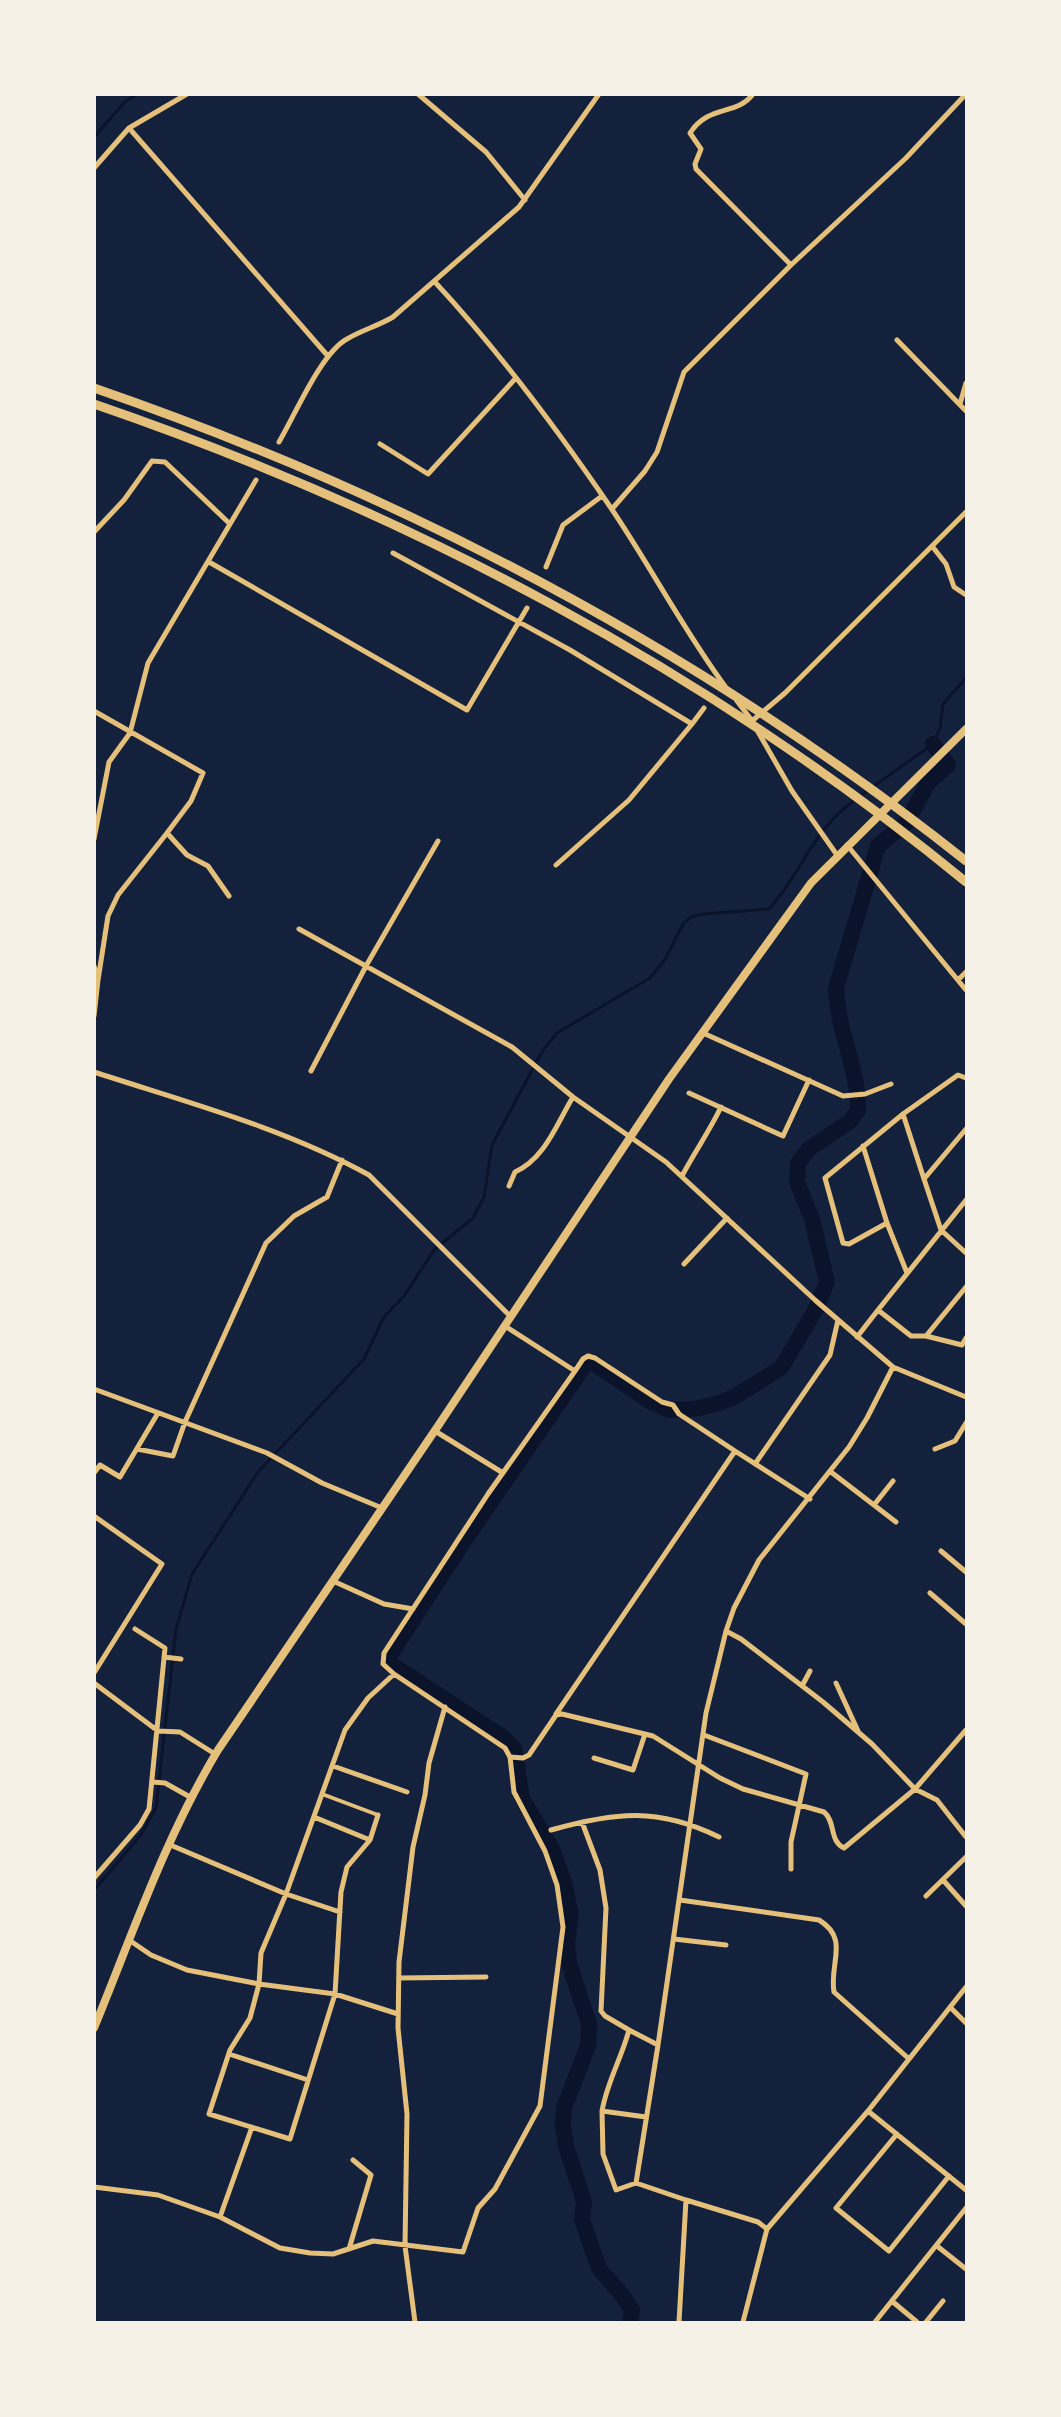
<svg xmlns="http://www.w3.org/2000/svg" width="1061" height="2417" font-family="'Archivo Narrow',sans-serif">
<rect width="100%" height="100%" fill="#14213d"/>
<g fill="none" stroke-linecap="round" stroke-linejoin="round">
<!-- stream -->
<path stroke="#0b132b" stroke-width="3" d="M94,137L126,101L137,94
M860,796L933,744L940,728L943,704L966,678
M94,1890L140,1836L156,1808L176,1629L192,1574L258,1472L364,1359L384,1317L404,1296L434,1250L473,1218L484,1197L492,1145L543,1050L557,1033L650,978L666,958L683,924L691,917L702,914L769,909C803,872 810,832 855,800"/>
<!-- river -->
<path stroke="#0b132b" stroke-width="16" d="M630,2322L632,2310L624,2297L600,2270L593,2252L582,2219L584,2202L566,2146L563,2126L564,2108L588,2046L589,2024L569,1963L567,1942L571,1915L564,1882L552,1849L522,1798L514,1748L501,1736L389,1663L390,1655L462,1544L584,1366L592,1362L653,1403L669,1410L694,1409L716,1404L734,1397L781,1368L816,1309L827,1282L812,1219L797,1182L798,1163L809,1149L850,1121L858,1110C859,1069 837,1030 836,988L878,846L907,822L928,783L948,765L933,744"/>
<!-- pedestrian -->
<path stroke="#e5c07b" stroke-width="4" d="M322,1794L378,1815"/>
<!-- minor -->
<path stroke="#e5c07b" stroke-width="5" d="M418,94L486,152L525,200
M753,94C737,116 709,104 690,133L701,149L695,164L696,169L791,265
M129,128L327,355
M94,168L129,128L187,94
M434,281C499,351 557,429 611,508C651,567 684,631 727,689
M897,340L966,411
M960,404L966,383
M279,442C295,415 321,353 347,339C362,330 378,326 393,317L519,207L599,94
M380,444L428,474L515,379
M612,509L645,471L657,452L684,372L791,265L906,158L966,94
M94,532L124,500L152,461L165,462L230,524
M932,546L946,564L954,587L966,595
M393,553L570,650L692,724L704,708
M209,562L467,710L527,608
M546,567L563,525L602,496
M737,701L753,722
M94,711L203,773L191,801L167,833L187,855L208,866L229,896
M752,721L785,693L966,512
M757,730L792,791L837,855
M94,839L109,762L130,733L148,663L256,480
M847,845L966,990
M556,865L629,800L692,724
M299,929L512,1047L573,1097L666,1162L815,1300L893,1367L966,1397
M94,966L98,980L94,1016
M98,980L108,916L118,895L167,833
M958,980L966,972
M703,1033L843,1096L865,1094L891,1084
M311,1071L366,966L438,841
M94,1072C186,1102 284,1128 369,1175L511,1317
M689,1093L783,1136L809,1080
M903,1114L924,1179
M966,1129L924,1179L941,1230L966,1253
M863,1146L887,1223L907,1273
M682,1176C694,1153 709,1132 721,1107
M509,1186L515,1172C545,1159 557,1123 573,1097
M887,1223L849,1244L843,1243L825,1178L903,1114L958,1075L966,1078
M684,1264L727,1218
M878,1310L966,1200
M505,1326L575,1371L583,1359L588,1356L595,1358L662,1402L673,1405L679,1414L735,1451L556,1714
M926,1336L962,1345L966,1338
M857,1337L878,1310L911,1336H926L966,1287
M575,1371L488,1494L384,1653L383,1664L394,1674L505,1748L510,1757L523,1758L529,1755L556,1715L562,1714L653,1736L720,1778L743,1789L824,1812C836,1822 829,1841 844,1848L915,1789L966,1730
M94,1389L267,1453L322,1483L382,1508
M435,1431L503,1473
M137,1449L173,1456L185,1422L266,1243L294,1216L327,1197L342,1160
M935,1449L955,1441L966,1423
M735,1451L810,1499
M755,1464L830,1355L838,1320
M831,1472L896,1522
M94,1473L100,1465L120,1477L158,1413
M874,1505L893,1481
M94,1516L162,1564L94,1673
M941,1551L966,1572
M333,1581L384,1604L413,1609
M930,1593L966,1624
M726,1631L741,1639L823,1702L872,1744L915,1789L937,1800L966,1837
M164,1657L181,1659
M94,1683L158,1731L180,1732L215,1754
M836,1683L858,1731
M802,1686L810,1671
M704,1735L806,1774L791,1842V1869
M594,1758L633,1770L645,1734
M333,1766L407,1792
M153,1782L165,1783L190,1797
M314,1817L370,1840L347,1867L341,1892L335,1994L290,2139L209,2114L230,2050L250,2018L259,1984L261,1953L286,1894L345,1730L368,1698L394,1674
M582,1822L600,1870L606,1908L601,2011L605,2016L629,2030
M551,1830C615,1812 658,1807 719,1837
M370,1840L378,1815
M168,1844L286,1894L340,1912
M94,1878L140,1825L149,1809L165,1648L135,1629
M943,1880L966,1906
M926,1896L966,1857
M680,1900L819,1920C850,1939 829,1963 834,1992L908,2058
M674,1939L726,1945
M129,1940L151,1955L187,1970L259,1984L335,1994L398,2014
M399,1978L486,1977
M950,2007L966,2023
M658,2045L706,1713L726,1631L734,1608L759,1560L849,1447L867,1418L893,1367
M229,2054L308,2080
M602,2111C607,2082 622,2057 629,2030L658,2045L636,2183
M868,2111L966,2190
M646,2117L602,2111L603,2154L616,2190L636,2183L686,2200
M897,2134L836,2208L889,2251L949,2176
M94,2187L158,2195L220,2217L280,2248L310,2253L333,2254L373,2241L463,2252L478,2208L495,2189L540,2106L563,1927L557,1885L545,1851L514,1792L510,1757
M220,2217L252,2127
M937,2246L966,2269
M349,2249L371,2175L353,2160
M893,2302L917,2322
M415,2322L405,2246L407,2114L398,2028L399,1962L413,1847L425,1795L429,1763L445,1707
M679,2322L686,2200L758,2222L767,2229
M743,2322L767,2229L868,2111L966,1987
M875,2322L966,2208
M926,2322L943,2301"/>
<!-- secondary -->
<path stroke="#e5c07b" stroke-width="8" d="M94,2028C133,1933 165,1838 218,1750L440,1423L669,1079L811,883L966,729"/>
<!-- motorway -->
<path stroke="#e5c07b" stroke-width="9" d="M94,388C410,497 704,653 966,861
M94,404C409,512 709,671 966,882"/>
</g>
<!-- border -->
<rect width="1061" height="2417" fill="none" stroke="#f6f1e7" stroke-width="192"/>
</svg>
